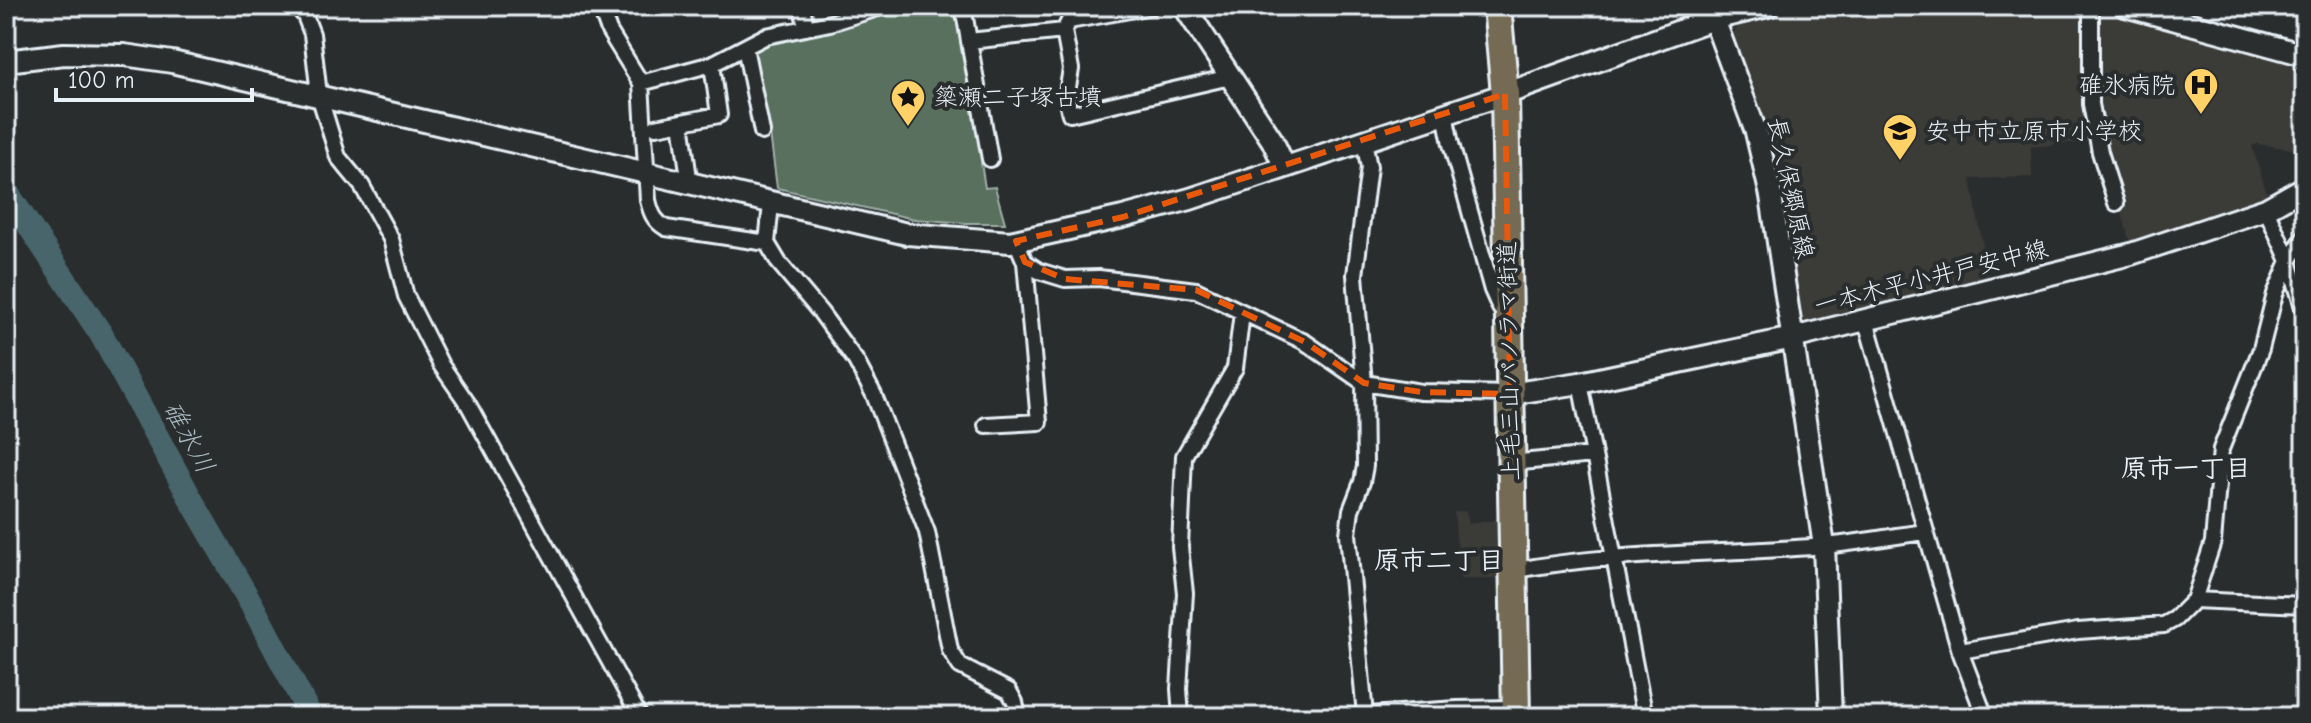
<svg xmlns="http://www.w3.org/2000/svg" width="2311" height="723" font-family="'Comic Neue','Klee One',sans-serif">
<rect width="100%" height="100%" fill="#2a2d2e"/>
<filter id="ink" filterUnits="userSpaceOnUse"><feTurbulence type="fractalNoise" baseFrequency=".0125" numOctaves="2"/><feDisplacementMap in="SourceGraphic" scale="16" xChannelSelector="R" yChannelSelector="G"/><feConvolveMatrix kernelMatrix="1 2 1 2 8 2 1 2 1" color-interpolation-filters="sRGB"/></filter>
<g filter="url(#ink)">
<!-- built -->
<path fill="#3b3a37" d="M1808,6H2086L2093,141L2031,147L2032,177L1971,179L1988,274L1982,284L1797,328L1729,39L1738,26Z
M2094,6L2220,37L2305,62V151L2257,144L2252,146L2269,200L2131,247L2099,128Z
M1466,511L1469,524L1501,519L1502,579H1460L1454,512Z"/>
<!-- green -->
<path fill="#59705d" stroke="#a0b0aa" stroke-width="2" d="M899,6H957L986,162L981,163L985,188L995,187L1005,223H967L914,219L777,188L770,133L753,49L766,41L833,27Z"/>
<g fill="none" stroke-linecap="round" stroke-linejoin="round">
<!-- river -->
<path stroke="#47656b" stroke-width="24" d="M6,191L101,334L193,503L252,605L311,717"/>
<!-- street casing -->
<g stroke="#e8f1f8" stroke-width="20">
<path id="street" d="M297,6L305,16L312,34L319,95L338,157L362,186L391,239L406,296L441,365L468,404L640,717
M600,6L609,31L641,83L648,200C651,213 654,221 666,228L767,243
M802,6L806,28
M963,6L969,41L1064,31L1069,21L1152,6
M2091,6V104L2100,152L2116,203
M1064,31L1071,69L1066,99L1070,114L1230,77
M969,41L990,159
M745,47L762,132
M641,83L712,64L766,36L830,23L884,6
M1445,114L1451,144L1492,290L1500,308L1506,307
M681,122L690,185
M656,127L719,115L712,64
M1364,141L1369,167L1355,275L1364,383L1365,466L1362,482L1351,510L1348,534L1365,715
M771,204L767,243L779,263L821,313L856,361L874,395L927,532L950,650L960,666L1009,691L1015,702L1018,717
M2266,209L2289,261L2305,314
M1016,241L1025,262L1039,271L1065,279L1099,278L1196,290L1305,342L1364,383L1421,392L1510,394
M1866,321L1960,651L1985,717
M1580,383L1645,717
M986,425L1039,422L1025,262
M1511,463L1593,455
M1512,571C1615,551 1719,555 1823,546C1858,543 1892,536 1926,532
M2194,600L2305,605
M1960,651L2078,631L2164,625L2175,619L2194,600L2213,542L2221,449L2261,349L2275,294L2289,261L2305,236
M1181,717L1179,689L1185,593L1180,547L1184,456L1235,368L1242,313
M1341,717L1457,709L1516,708"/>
</g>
<!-- secondary casing -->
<g stroke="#e8f1f8" stroke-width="26">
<path id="secondary" d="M1184,6L1272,140L1285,167
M1709,6L1756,132L1771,196L1824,546L1831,717
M2125,6L2305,55
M6,61L64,54L124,55L172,62L907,234L1010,242L1123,217L1190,199L1505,94L1713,19L1768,6
M1510,394L1580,383L1793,338L2131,254L2266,209L2305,187"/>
</g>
<!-- highway casing -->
<g stroke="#e8f1f8" stroke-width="32">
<path id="highway" d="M1497,6L1505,94L1516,717"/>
</g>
<!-- street -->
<use href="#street" stroke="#2a2d2e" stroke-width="14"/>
<!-- secondary -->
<use href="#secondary" stroke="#2a2d2e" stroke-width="20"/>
<!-- highway -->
<use href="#highway" stroke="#756b52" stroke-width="26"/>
</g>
</g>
<!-- marked area -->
<path fill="none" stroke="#e8590c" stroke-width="6" stroke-dasharray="16 10" stroke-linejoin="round" d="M1505,94L1510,394L1421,392L1364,383L1305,342L1196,290L1065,279L1025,262L1016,241L1123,217Z"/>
<!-- icons -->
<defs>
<g id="hospital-pin" transform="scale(1.8)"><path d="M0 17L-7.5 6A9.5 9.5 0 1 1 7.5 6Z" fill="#ffd166" stroke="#2a2d2e"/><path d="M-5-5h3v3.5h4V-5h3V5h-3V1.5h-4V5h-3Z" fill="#111"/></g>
<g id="sight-pin" transform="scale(1.8)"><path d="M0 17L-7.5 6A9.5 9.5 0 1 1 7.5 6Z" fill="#ffd166" stroke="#2a2d2e"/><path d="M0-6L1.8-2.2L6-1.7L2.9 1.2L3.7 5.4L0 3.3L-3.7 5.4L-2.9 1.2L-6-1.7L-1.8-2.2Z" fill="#111"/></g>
<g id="school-pin" transform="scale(1.8)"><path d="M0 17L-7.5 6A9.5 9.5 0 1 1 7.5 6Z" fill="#ffd166" stroke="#2a2d2e"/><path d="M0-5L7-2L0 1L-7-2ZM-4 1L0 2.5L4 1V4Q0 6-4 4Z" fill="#111"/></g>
</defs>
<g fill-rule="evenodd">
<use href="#hospital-pin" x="2201" y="85"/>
<use href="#sight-pin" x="908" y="97"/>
<use href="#school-pin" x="1900" y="131"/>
</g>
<g text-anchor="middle" stroke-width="8" stroke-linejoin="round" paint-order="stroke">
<!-- poi labels -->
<g font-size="24" fill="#e8f1f8" stroke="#2a2d2e" text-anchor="start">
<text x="2175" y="93" text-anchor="end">碓氷病院</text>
<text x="934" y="105">簗瀬二子塚古墳</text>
<text x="1926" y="139">安中市立原市小学校</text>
</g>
<!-- street labels -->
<g font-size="24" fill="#e8f1f8" stroke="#2a2d2e">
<text transform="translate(1791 188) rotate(78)" y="8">長久保郷原線</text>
<text transform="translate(1931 277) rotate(-14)" y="8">一本木平小井戸安中線</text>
<text transform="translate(1509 361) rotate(-91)" y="8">上毛三山パノラマ街道</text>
</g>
<!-- water labels -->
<g font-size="26" font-style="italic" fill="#a8b9c0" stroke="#2a2d2e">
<text transform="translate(189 437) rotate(61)" y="9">碓氷川</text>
</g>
<!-- neighbourhood labels -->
<g font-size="26" font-weight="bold" fill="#e8f1f8" stroke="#2a2d2e">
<text x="2186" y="477">原市一丁目</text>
<text x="1439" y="569">原市二丁目</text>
</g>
</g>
<!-- margin -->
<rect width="2311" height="723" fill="none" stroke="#2a2d2e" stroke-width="32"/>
<rect x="16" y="16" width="2279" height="691" fill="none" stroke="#e8f1f8" stroke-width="3" filter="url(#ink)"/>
<!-- scale -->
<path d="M56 88v12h196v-12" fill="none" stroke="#e8f1f8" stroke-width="4"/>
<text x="68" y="88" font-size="24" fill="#e8f1f8" stroke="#2a2d2e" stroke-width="6" paint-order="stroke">100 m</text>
</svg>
